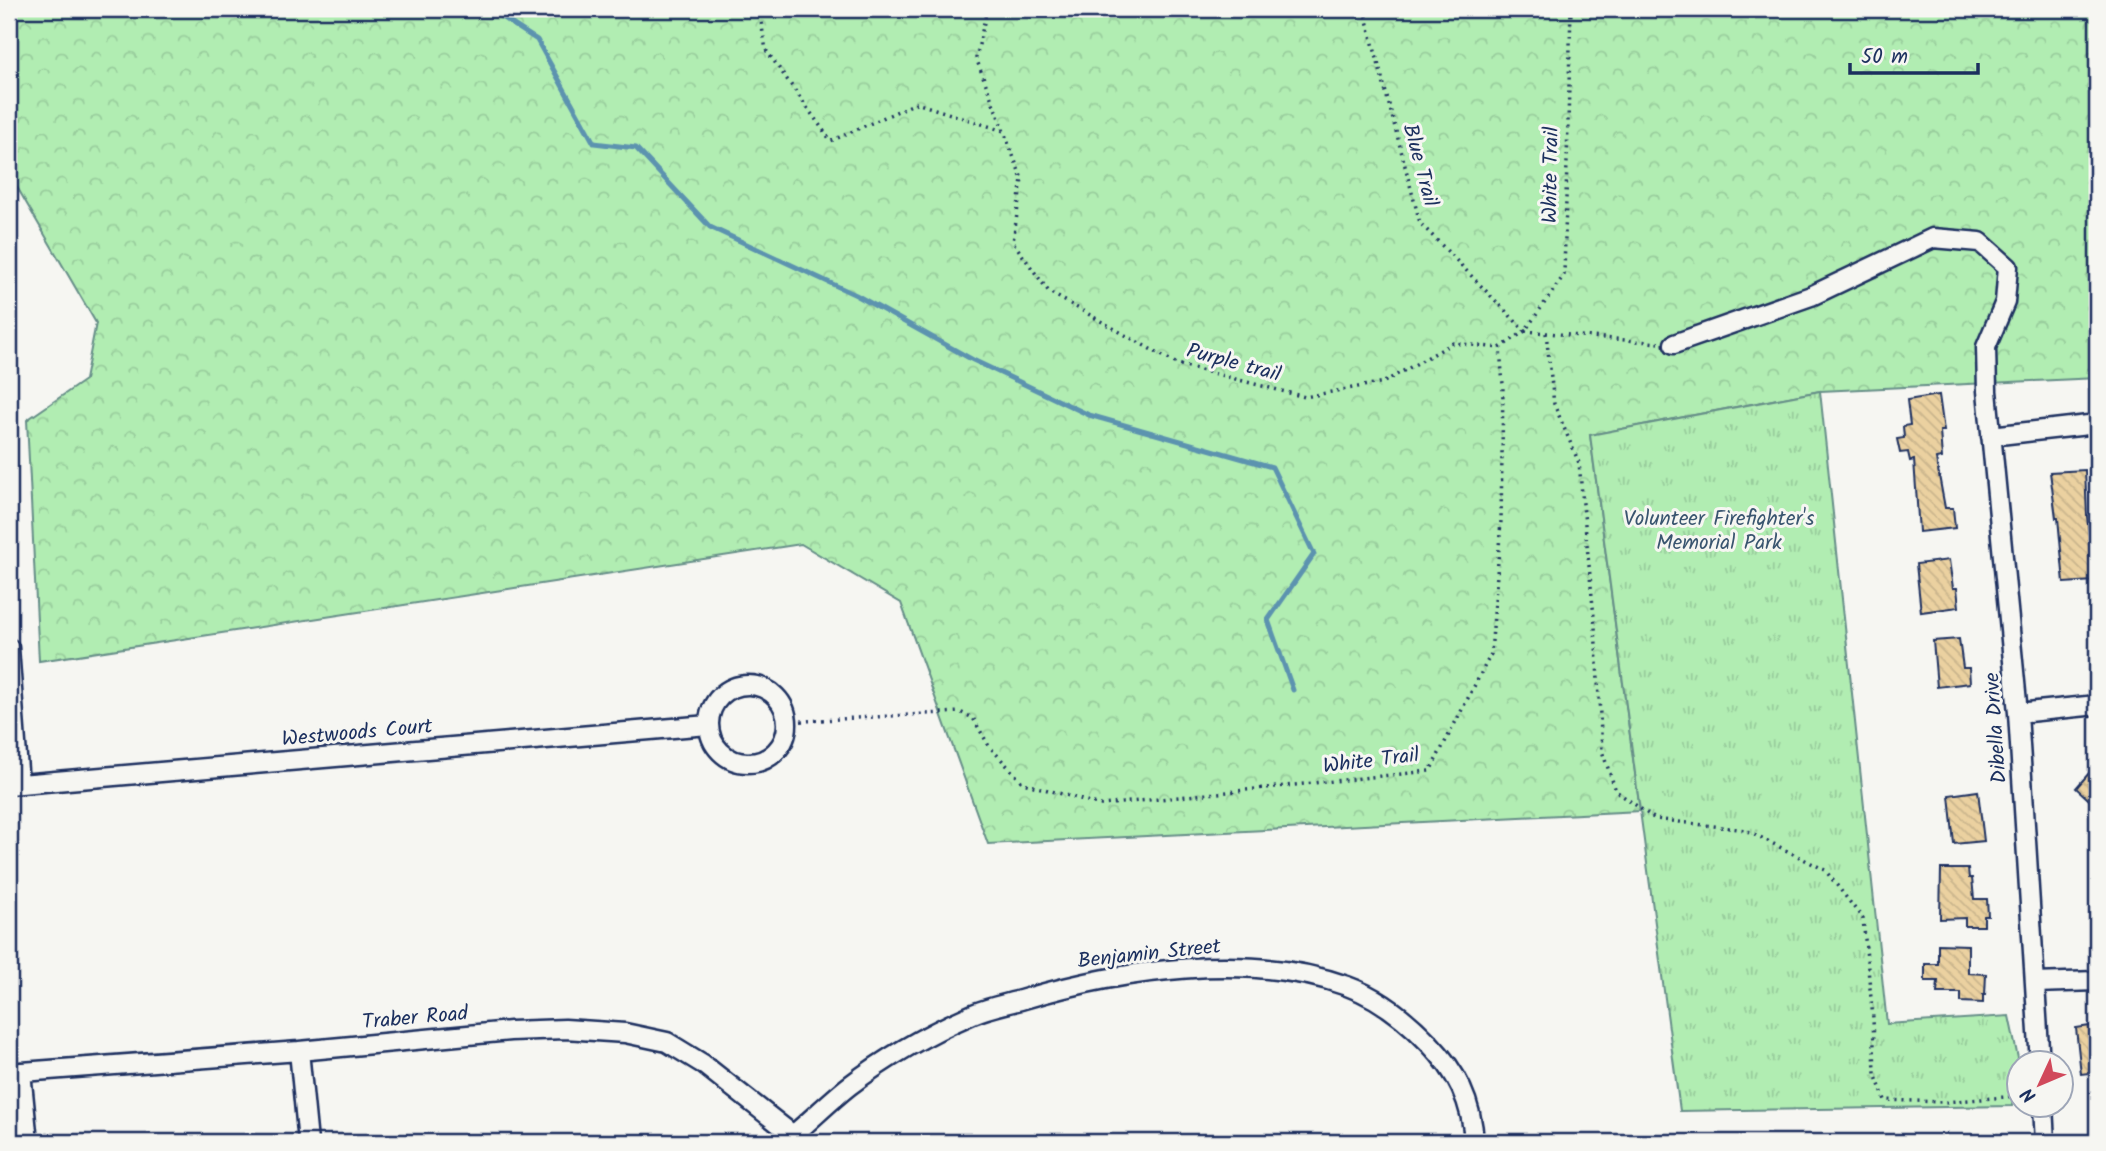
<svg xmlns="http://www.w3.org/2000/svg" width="2106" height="1151" font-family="Kalam,sans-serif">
<defs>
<pattern id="forest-crowns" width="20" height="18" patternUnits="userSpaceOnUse" patternTransform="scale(1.75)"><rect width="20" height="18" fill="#b1edb2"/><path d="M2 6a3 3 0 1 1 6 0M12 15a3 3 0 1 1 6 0" fill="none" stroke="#98cc9c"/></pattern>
<pattern id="park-tufts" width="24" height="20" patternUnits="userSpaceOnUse" patternTransform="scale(1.75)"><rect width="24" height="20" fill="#b1edb2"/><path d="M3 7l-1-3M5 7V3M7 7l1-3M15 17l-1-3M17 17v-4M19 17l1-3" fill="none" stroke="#98cc9c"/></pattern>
<pattern id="building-back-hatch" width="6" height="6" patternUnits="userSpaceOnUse" patternTransform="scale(1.75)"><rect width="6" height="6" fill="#ebd1a0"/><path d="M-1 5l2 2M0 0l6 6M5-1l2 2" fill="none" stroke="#c9b48c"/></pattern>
</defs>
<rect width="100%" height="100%" fill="#f6f6f2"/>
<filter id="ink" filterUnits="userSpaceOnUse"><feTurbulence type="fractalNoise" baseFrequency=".0143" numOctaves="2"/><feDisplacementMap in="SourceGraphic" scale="14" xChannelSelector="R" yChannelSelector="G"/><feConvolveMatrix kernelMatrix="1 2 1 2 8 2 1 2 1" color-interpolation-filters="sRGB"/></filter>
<g filter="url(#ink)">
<!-- forest -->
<path fill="url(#forest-crowns)" stroke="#668e88" stroke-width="2" d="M9,9H2097V378L1820,391L1590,435L1640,811L988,844L901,603L801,544L39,661L27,420L85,380L96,323L17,187L9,182Z"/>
<!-- park -->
<path fill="url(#park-tufts)" stroke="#668e88" stroke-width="2" d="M1820,391L1887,1024L2009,1016L2019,1063L2012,1106L1680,1111L1590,435Z"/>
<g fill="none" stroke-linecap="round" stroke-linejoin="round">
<!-- stream -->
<path stroke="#5c93af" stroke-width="5" d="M489,9L537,40L594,143L636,148L710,227L856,295L973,360L1089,415L1272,467L1314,554L1268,620L1293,690"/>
</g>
<!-- building -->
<path fill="url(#building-back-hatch)" stroke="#1b2f5e" stroke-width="2" d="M1939,395L1944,431H1940L1942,458L1936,459L1945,508H1953L1955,528L1919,532L1914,460L1910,461L1908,452L1900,453L1897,439L1904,438L1903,426L1910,425L1907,400Z
M2085,470L2087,516L2094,581L2064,583L2058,518H2056L2050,472Z
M1949,560L1953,588H1957L1959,607L1921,612L1916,564Z
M1959,639L1963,668H1969L1970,683L1937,687L1933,641Z
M2097,764V807L2076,788Z
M1978,791L1984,841L1954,844L1949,795Z
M1941,869H1968L1969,878H1972L1974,899H1987L1988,916H1984V926H1965V918L1940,919Z
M1938,944L1968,945V973L1986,974L1985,995H1983V1003L1961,1002V993H1937L1938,981H1925V964H1938Z
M2097,1025V1072L2081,1074L2076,1028Z"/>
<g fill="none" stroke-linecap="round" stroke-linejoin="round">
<!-- street casing -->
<g stroke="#1b2f5e" stroke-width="23">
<path id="street" d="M1674,344L1811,296L1933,238L1980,242L2008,267L2005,302L1986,347L1987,391L2018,713L2040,1064
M1991,436L2097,424
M9,648L19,784
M709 724a39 39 0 1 1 78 0a39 39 0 1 1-78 0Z
M2018,713L2097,705
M9,785L708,725
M2035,983L2097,981
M299,1051L308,1142
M21,1072L28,1142
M9,1073L299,1051L510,1031L565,1029L625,1033L667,1042L703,1064L793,1135
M2043,1106L2045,1142
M788,1142L793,1135C812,1119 830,1101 849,1086C887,1057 929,1033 973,1014C989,1007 1007,1004 1024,999C1121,970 1250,951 1347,986C1378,997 1407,1020 1429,1043C1457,1072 1472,1102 1474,1142"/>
</g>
<!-- path -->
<path stroke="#1b2f5e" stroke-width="3.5" stroke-dasharray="2 5" stroke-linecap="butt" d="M759,9L766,50L831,141L916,103L1004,131
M987,9L976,58L1022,179L1013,242L1049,292L1177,364L1305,397L1384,382L1453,343L1500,348L1525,331L1564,275L1571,9
M1364,9L1420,223L1525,331
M1525,331L1659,343
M1546,333L1554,404L1579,463L1595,627L1602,751L1616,791L1655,819L1746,830L1825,870L1863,919L1873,1018L1875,1074L1885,1100L1944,1102L2018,1096
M787,722L960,712L973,718L989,746L1023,783L1101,805L1430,771L1491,654L1501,521L1503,385L1500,348"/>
<!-- street -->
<use href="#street" stroke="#f6f6f2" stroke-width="18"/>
</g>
</g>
<g text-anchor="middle" stroke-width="6" stroke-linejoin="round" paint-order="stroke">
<!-- street labels -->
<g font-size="21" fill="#1b2f5e" stroke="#f6f6f2">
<text transform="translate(1421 165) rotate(75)" y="7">Blue Trail</text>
<text transform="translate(1550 175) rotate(-89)" y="7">White Trail</text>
<text transform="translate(1234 362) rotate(15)" y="7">Purple trail</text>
<text transform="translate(1995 728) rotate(-94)" y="7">Dibella Drive</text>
<text transform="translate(357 732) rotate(-5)" y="7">Westwoods Court</text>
<text transform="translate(1371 760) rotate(-7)" y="7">White Trail</text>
<text transform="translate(1149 953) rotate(-6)" y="7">Benjamin Street</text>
<text transform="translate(415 1017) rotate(-5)" y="7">Traber Road</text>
</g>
<!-- park labels -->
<g font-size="21" fill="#39556f" stroke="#f6f6f2">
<text x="1719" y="525">Volunteer Firefighter's<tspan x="1719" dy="24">Memorial Park</tspan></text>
</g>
</g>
<!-- margin -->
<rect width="2106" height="1151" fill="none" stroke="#f6f6f2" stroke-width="35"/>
<rect x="18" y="18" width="2071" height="1116" fill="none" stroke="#1b2f5e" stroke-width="2.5" filter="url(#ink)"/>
<!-- north arrow -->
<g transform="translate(2040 1084) rotate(226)"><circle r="33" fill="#f6f6f2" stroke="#9ea6b7" stroke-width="2"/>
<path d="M0-5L12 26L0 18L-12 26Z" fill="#d1495b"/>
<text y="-10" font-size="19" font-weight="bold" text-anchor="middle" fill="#1b2f5e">N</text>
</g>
<!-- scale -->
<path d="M1850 63v10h128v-10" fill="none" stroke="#1b2f5e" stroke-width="3.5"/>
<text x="1861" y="63" font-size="21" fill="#1b2f5e" stroke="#f6f6f2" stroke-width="5" paint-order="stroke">50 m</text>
</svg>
